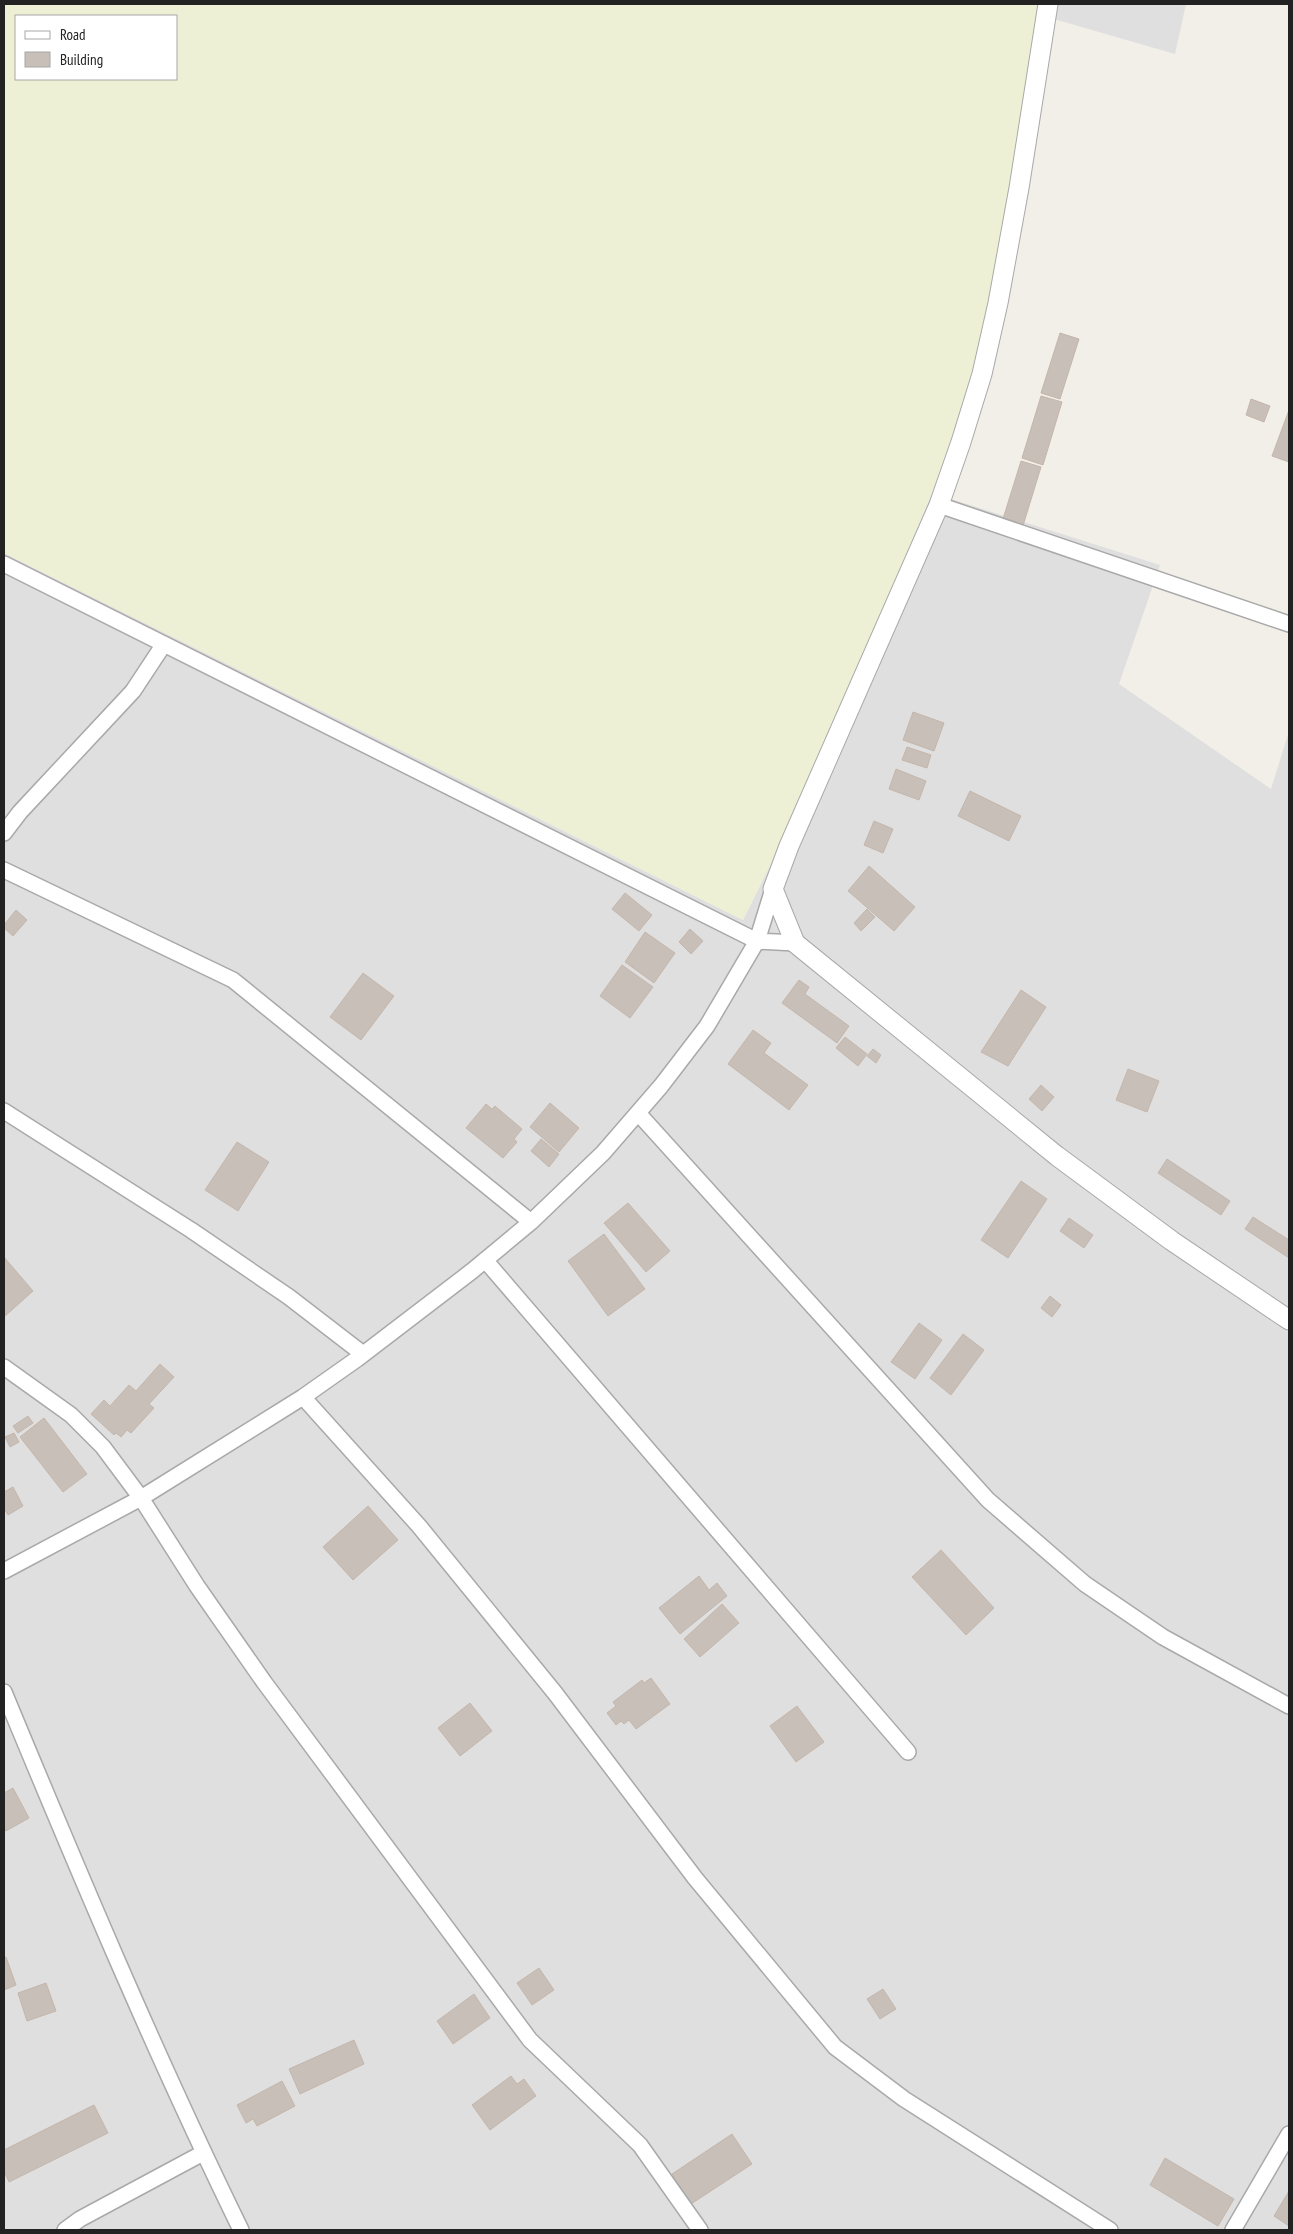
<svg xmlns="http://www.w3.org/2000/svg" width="1293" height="2234" font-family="'PT Sans Narrow',sans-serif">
<rect width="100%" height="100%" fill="#f2efe9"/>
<!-- residential -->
<path fill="#e0dfdf" d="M1041,4H1186L1175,54L1040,15Z
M932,493L1160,565L1119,684L1271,789L1289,731V2230H4V553L743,920L803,799Z"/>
<!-- farmland -->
<path fill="#eef0d5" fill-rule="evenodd" d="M4,4H1041L997,261L976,357L955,427L932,493L803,799L743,920L4,553ZM16,16H176V79H16Z"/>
<!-- building -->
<path fill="#c7bfb8" stroke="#c4b6ab" d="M1060,333L1079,339L1060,399L1041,393Z
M1041,396L1062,402L1043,465L1022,458Z
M1251,399L1270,406L1264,422L1246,415Z
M1289,410V462L1272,456Z
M1021,461L1041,467L1022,529L1002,522Z
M913,712L944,723L934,751L903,740Z
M907,747L931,755L927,768L902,760Z
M896,769L926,781L919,800L889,789Z
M970,791L1021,816L1009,841L958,816Z
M874,821L893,829L883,853L864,845Z
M869,866L915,907L894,931L848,891Z
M625,893L652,915L639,931L612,909Z
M867,909L875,917L861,931L854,923Z
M16,910L27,920L13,936L4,928V925Z
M690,929L703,941L691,954L679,942Z
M645,932L675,953L654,983L625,962Z
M622,965L653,987L630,1018L600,996Z
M363,973L394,996L361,1040L330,1017Z
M799,980L809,987L805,994L849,1026L837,1043L782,1003Z
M1021,990L1046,1007L1008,1066L981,1052Z
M753,1030L771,1043L764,1053L808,1085L789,1110L728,1064Z
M845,1037L867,1054L858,1066L836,1048Z
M873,1049L881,1055L876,1063L867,1056Z
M1128,1069L1159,1081L1147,1112L1116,1100Z
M1041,1085L1054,1097L1042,1111L1029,1099Z
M550,1103L579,1128L559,1152L530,1127Z
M486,1104L492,1109L495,1106L522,1129L514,1139L517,1142L503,1158L466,1128Z
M541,1139L559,1154L549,1167L531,1151Z
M237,1142L269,1162L238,1211L205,1190Z
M1167,1159L1230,1201L1221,1215L1158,1173Z
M1021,1181L1047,1199L1008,1258L981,1240Z
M628,1203L670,1251L646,1272L604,1223Z
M1253,1217L1289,1240V1258L1245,1229Z
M1069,1218L1093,1235L1084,1248L1060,1231Z
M604,1234L645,1289L608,1316L568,1261Z
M4,1257L33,1291L4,1317Z
M1050,1296L1061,1305L1052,1317L1041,1308Z
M919,1323L942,1340L915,1379L891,1362Z
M963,1334L984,1350L951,1395L930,1378Z
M160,1364L174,1377L149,1404L154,1408L131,1433L127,1430L121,1437L116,1433L114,1435L91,1414L104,1400L110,1406L129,1385L136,1391Z
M28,1416L33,1423L18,1433L13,1426Z
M44,1418L87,1474L63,1492L20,1437Z
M14,1433L19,1442L10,1447L5,1437Z
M13,1487L23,1506L8,1515L4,1508V1492Z
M368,1506L398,1540L353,1580L323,1547Z
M941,1550L994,1608L966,1635L912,1577Z
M699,1576L709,1590L717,1583L727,1596L680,1634L659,1608Z
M722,1604L739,1623L700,1657L684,1639Z
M651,1678L670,1704L636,1729L629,1720L624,1724L621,1721L616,1725L607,1713L616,1706L613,1702L642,1680L644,1683Z
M470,1703L492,1731L460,1756L438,1728Z
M797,1706L824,1742L796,1762L770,1726Z
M13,1788L29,1818L6,1831L4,1827V1793Z
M6,1957L16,1985L4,1990V1958Z
M539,1968L554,1990L532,2005L517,1983Z
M46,1983L56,2011L27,2021L18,1993Z
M883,1989L896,2009L880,2019L867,1999Z
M474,1994L490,2018L453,2044L437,2021Z
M354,2040L364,2064L300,2094L289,2069Z
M511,2076L517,2084L524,2079L536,2096L490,2130L472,2105Z
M282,2081L295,2106L257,2126L253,2119L246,2123L237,2105Z
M94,2105L108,2133L9,2182L4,2171V2150Z
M732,2134L752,2164L691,2204L672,2174Z
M1165,2158L1234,2199L1218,2226L1150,2185Z
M1289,2191V2226L1274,2216Z"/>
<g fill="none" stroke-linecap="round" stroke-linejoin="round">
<!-- minor casing -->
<g stroke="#a9a9a9" stroke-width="18">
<path id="minor" d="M939,505L1289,624
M4,564L757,941L795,943
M4,833L20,812L133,691L164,644
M4,870L233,980L531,1222
M4,1111L191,1230L289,1297L363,1354
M638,1113L988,1500L1085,1584L1163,1637L1289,1706
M485,1260L908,1752
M4,1367L71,1415L103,1447L141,1498L197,1586L264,1682L530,2040L640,2145L700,2230
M303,1397L419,1526L555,1693L695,1878L835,2047L904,2099L1110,2230
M4,1571L141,1498L303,1397L357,1359L472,1271L531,1222L603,1153L661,1086L707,1026L757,941L773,889
M4,1692C79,1873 155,2054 241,2230
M65,2230L80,2219L203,2153
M1233,2230L1289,2134"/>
</g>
<!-- tertiary casing -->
<g stroke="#a9a9a9" stroke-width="21">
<path id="tertiary" d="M1048,4L1019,188L998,303L982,374L961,442L939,505L789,846L773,889L795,943L1057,1156L1172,1241L1289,1320"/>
</g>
<!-- minor -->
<use href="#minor" stroke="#fff" stroke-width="15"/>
<!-- tertiary -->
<use href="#tertiary" stroke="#fff" stroke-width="19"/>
</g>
<!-- border -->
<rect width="1293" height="2234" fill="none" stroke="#222222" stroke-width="10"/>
<!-- legend -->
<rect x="15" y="15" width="162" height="65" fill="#ffffff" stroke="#a7a7a7"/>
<rect x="25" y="31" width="25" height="8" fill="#ffffff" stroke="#a7a7a7"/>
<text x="60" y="40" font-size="15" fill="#222222">Road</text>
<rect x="25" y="52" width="25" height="15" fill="#c7bfb8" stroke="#a7a7a7"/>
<text x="60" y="65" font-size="15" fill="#222222">Building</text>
</svg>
